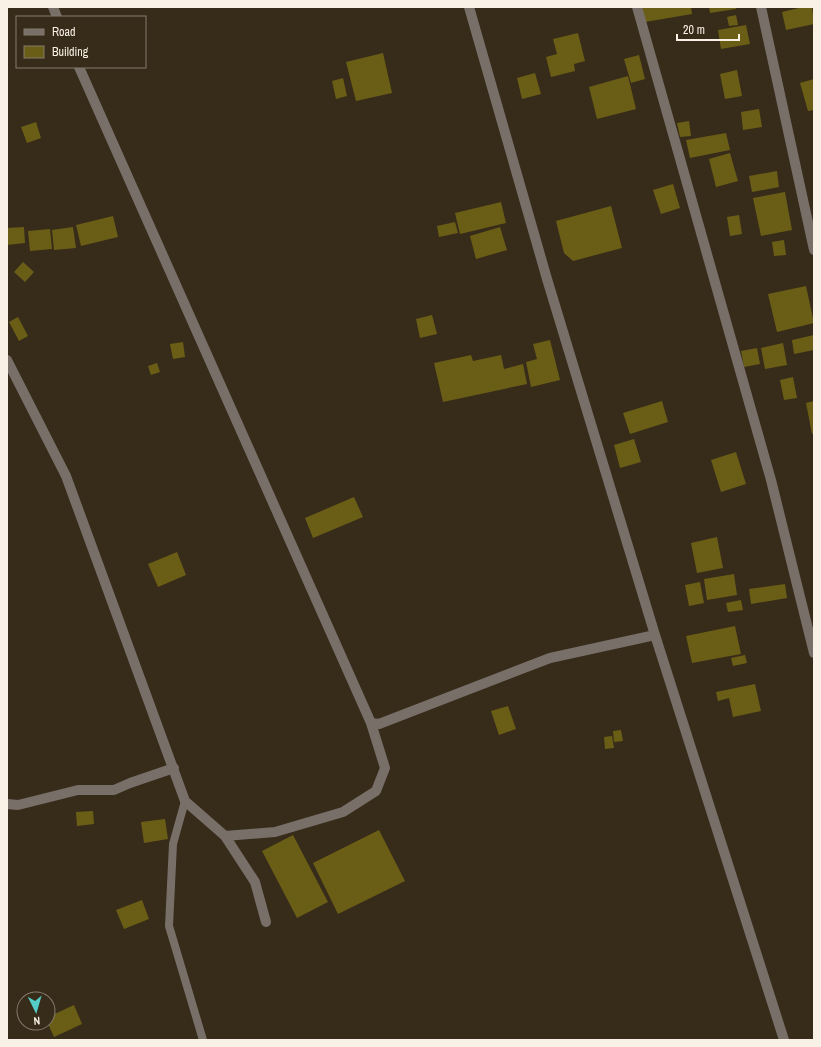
<svg xmlns="http://www.w3.org/2000/svg" width="821" height="1047" font-family="'Archivo Narrow',sans-serif">
<rect width="100%" height="100%" fill="#372b1a"/>
<!-- building -->
<path fill="#6a5e16" d="M642,7H691L692,14L645,22Z
M709,7H736V9L710,13Z
M803,7H812L814,24L786,30L782,12Z
M736,15L738,25L729,26L727,17Z
M746,25L750,44L721,49L718,30Z
M578,33L585,61L574,64L575,71L551,77L546,57L557,54L553,39Z
M383,53L392,93L356,101L346,62Z
M639,55L645,79L631,83L624,59Z
M737,70L742,96L725,99L720,74Z
M535,73L541,94L522,99L517,78Z
M628,76L636,109L597,119L589,87Z
M343,78L347,96L336,99L332,81Z
M814,79V110L808,111L800,83Z
M759,109L762,127L743,130L741,112Z
M689,121L691,136L680,137L677,123Z
M36,122L41,138L27,143L21,127Z
M726,133L730,150L690,158L686,140Z
M730,153L738,181L716,187L709,159Z
M777,171L779,187L752,192L749,176Z
M673,184L680,208L661,214L653,190Z
M785,192L792,230L761,236L753,198Z
M501,202L506,223L460,234L455,213Z
M611,206L622,248L573,261L564,253L556,221Z
M739,215L742,234L730,236L727,217Z
M113,216L118,237L81,246L76,225Z
M455,222L458,233L439,237L437,226Z
M24,227L25,243L7,245V228Z
M73,227L76,248L54,250L52,230Z
M500,227L507,250L476,259L470,236Z
M50,229L52,249L30,251L28,231Z
M784,240L786,255L774,256L772,242Z
M23,262L34,272L25,282L14,272Z
M806,286L814,323L777,332L768,294Z
M432,315L437,334L420,338L416,319Z
M18,317L28,336L19,341L9,322Z
M814,335V350L794,354L792,340Z
M550,340L560,380L531,387L526,362L537,359L533,344Z
M183,342L185,357L173,359L170,344Z
M783,343L787,365L765,369L761,348Z
M757,348L760,364L744,367L741,351Z
M471,355L473,361L501,355L504,369L523,364L527,384L443,402L434,363Z
M157,363L160,372L151,375L148,366Z
M793,377L797,398L784,400L780,380Z
M662,401L668,422L630,434L623,413Z
M814,401V433L812,434L806,403Z
M634,439L641,462L620,468L614,445Z
M736,452L746,484L721,492L711,460Z
M354,497L363,517L313,538L305,518Z
M717,537L723,568L697,573L691,543Z
M177,552L186,575L158,587L148,564Z
M734,574L737,595L707,600L704,579Z
M700,582L704,603L689,606L685,585Z
M785,584L787,598L751,604L749,589Z
M741,600L743,610L728,612L726,603Z
M735,626L741,654L692,663L686,636Z
M745,655L747,663L733,666L731,658Z
M755,684L761,711L733,717L729,698L718,701L716,692Z
M508,706L516,729L499,735L491,711Z
M621,730L623,741L614,742L613,731Z
M612,736L614,748L605,749L604,737Z
M93,811L94,824L77,826L76,812Z
M165,819L168,839L144,843L141,822Z
M379,830L405,881L338,914L313,863Z
M293,835L328,902L297,918L262,851Z
M142,900L149,919L124,929L116,910Z
M74,1005L82,1024L54,1037L48,1024V1017Z"/>
<g fill="none" stroke-linecap="round" stroke-linejoin="round">
<!-- lane -->
<path stroke="#786f69" stroke-width="8" d="M185,801L173,844L169,926L203,1040"/>
<!-- street -->
<path stroke="#786f69" stroke-width="10" d="M53,7L57,17
M469,7L547,279L655,635L784,1040
M637,7L771,480L814,653
M761,7L814,250
M79,67L371,723L379,724L550,658L655,635
M7,360L66,476L185,801L225,836L255,882L266,922
M7,804L18,805L78,790H114L130,783L174,768
M225,836L275,832L343,812L376,791L385,768L371,723"/>
</g>
<!-- border -->
<rect width="821" height="1047" fill="none" stroke="#f9f1e6" stroke-width="16"/>
<!-- legend -->
<rect x="16" y="16" width="130" height="52" fill="#372b1a" stroke="#857a6c"/>
<rect x="24" y="29" width="20" height="6" fill="#786f69" stroke="#857a6c"/>
<text x="52" y="36" font-size="12" fill="#f9f1e6">Road</text>
<rect x="24" y="46" width="20" height="12" fill="#6a5e16" stroke="#857a6c"/>
<text x="52" y="56" font-size="12" fill="#f9f1e6">Building</text>
<!-- north arrow -->
<g transform="translate(36 1011) rotate(175)"><circle r="19" fill="#372b1a" stroke="#857a6c"/>
<path d="M0-3L7 15L0 10L-7 15Z" fill="#54cdc8"/>
<text y="-6" font-size="11" font-weight="bold" text-anchor="middle" fill="#f9f1e6">N</text>
</g>
<!-- scale -->
<path d="M677 34v6h62v-6" fill="none" stroke="#f9f1e6" stroke-width="2"/>
<text x="683" y="34" font-size="12" fill="#f9f1e6" stroke="#372b1a" stroke-width="3" paint-order="stroke">20 m</text>
</svg>
